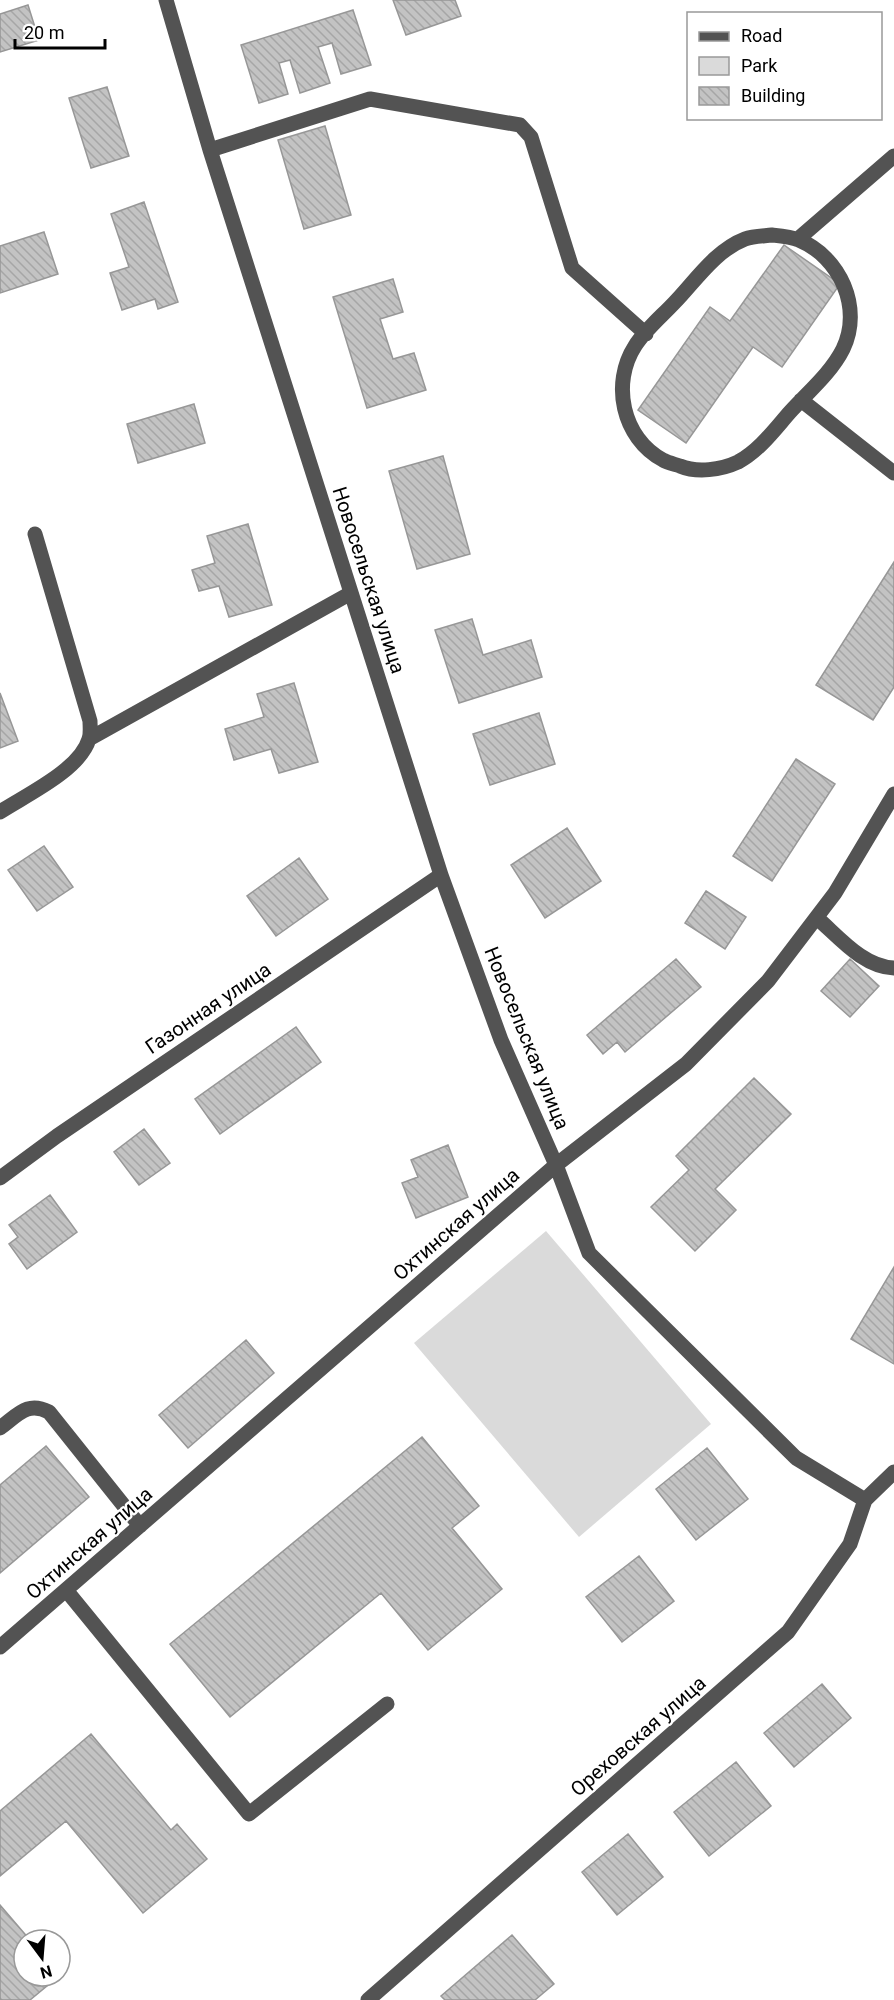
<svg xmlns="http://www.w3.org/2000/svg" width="894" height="2000" font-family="Roboto,sans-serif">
<defs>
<pattern id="building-back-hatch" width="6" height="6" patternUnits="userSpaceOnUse" patternTransform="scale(1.5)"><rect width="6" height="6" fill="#c3c3c3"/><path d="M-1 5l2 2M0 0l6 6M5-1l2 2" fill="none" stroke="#a6a6a6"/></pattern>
</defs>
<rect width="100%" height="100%" fill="#fff"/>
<!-- park -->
<path fill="#dadada" d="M546,1231L711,1424L579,1537L414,1343Z"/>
<!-- building -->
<path fill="url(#building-back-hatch)" stroke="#979797" stroke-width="1.5" d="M393,0H455L461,16L406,35Z
M28,5L39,40L0,52V14Z
M353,10L371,65L341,74L332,43L318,47L330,83L300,93L290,60L279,63L288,94L259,103L241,45Z
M107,87L129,156L91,168L69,98Z
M325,126L351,215L304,229L278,140Z
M144,202L178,302L158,309L155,299L122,310L110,273L129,267L111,214Z
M44,232L58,274L0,293V246Z
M784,245L840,284L782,367L753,347L686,443L638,410L710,307L730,321Z
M393,279L403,312L380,319L393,359L414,353L426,390L367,408L333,297Z
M194,404L205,443L138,463L127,424Z
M443,456L470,554L417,569L389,471Z
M248,524L272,605L229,617L219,586L199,591L192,570L215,563L207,536Z
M894,562V687L873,720L816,685Z
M472,619L483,655L531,640L542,677L459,703L435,630Z
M294,683L318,762L279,773L271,749L234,760L225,729L264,717L257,694Z
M0,693L18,741L0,748Z
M539,713L555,764L490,785L473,734Z
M796,759L835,784L772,881L733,856Z
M567,828L601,881L545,918L511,865Z
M44,846L73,887L37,911L8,870Z
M299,858L328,899L276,936L247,896Z
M706,891L746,917L725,949L685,923Z
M676,959L701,987L625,1052L617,1042L603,1054L587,1035Z
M850,959L879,986L850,1017L821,991Z
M296,1027L321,1062L220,1134L195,1099Z
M754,1078L791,1114L715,1189L736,1210L695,1251L651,1207L689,1170L676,1156Z
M144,1129L170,1163L139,1185L114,1152Z
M448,1145L468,1197L416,1218L402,1183L418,1177L411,1160Z
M50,1195L77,1232L27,1269L9,1244L18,1237L9,1225Z
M894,1267V1364L851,1339Z
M246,1340L274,1373L188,1448L159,1415Z
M422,1437L479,1506L452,1528L502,1589L428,1650L381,1593L230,1717L170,1644Z
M46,1446L89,1497L0,1573V1485Z
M707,1448L748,1499L696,1540L656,1489Z
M639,1556L674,1601L622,1642L586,1597Z
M822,1684L851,1718L794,1767L764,1733Z
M91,1734L171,1830L177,1824L207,1859L143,1913L66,1821L0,1876V1811Z
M736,1762L771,1806L709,1856L674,1812Z
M628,1834L663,1877L617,1915L582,1872Z
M0,1905L30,1940H24V1976H59L30,2000H0Z
M512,1935L554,1984L535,2000H445L441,1996Z"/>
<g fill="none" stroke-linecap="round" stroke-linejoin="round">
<!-- minor -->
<path stroke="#535353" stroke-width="15" d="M166,0L210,150L441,875L501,1040L556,1165L589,1253L796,1458L865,1500
M210,150L370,99L520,125L531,137L572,268L646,334
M772,235C781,236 791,237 799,240C840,257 863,308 843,349C831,373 808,392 790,412C775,429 759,451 738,462C721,470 697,473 680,466C674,464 668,463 663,460C622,438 611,383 635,346C645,330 662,316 675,302C696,280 716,250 745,239C753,236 764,236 772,235Z
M798,239L894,156
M801,400L894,473
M89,739L351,593
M0,812C26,795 80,770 89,739C91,734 90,726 90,721L35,534
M817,918C839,937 863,967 894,968
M0,1178L57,1136L441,875
M0,1428C18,1415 27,1401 49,1412L140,1526
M66,1590L249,1814L387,1704
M0,1647L556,1165L686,1064L768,981L835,893L894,794
M368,2000L788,1632L850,1544L865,1500L894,1472"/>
</g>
<g text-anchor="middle" stroke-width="4.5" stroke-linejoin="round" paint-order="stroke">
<!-- street labels -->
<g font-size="20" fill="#000" stroke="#fff">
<text transform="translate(369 580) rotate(72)" y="7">Новосельская улица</text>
<text transform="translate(208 1008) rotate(-34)" y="7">Газонная улица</text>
<text transform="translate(527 1038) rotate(68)" y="7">Новосельская улица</text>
<text transform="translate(456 1224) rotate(-41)" y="7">Охтинская улица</text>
<text transform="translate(89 1543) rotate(-41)" y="7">Охтинская улица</text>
<text transform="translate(638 1736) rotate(-41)" y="7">Ореховская улица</text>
</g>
</g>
<!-- legend -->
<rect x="687" y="12" width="195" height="108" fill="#ffffff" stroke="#999999" stroke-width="1.5"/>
<rect x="699" y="32" width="30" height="9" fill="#535353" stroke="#999999" stroke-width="1.5"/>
<text x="741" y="42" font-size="18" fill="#000000">Road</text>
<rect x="699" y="57" width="30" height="18" fill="#dadada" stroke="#999999" stroke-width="1.5"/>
<text x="741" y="72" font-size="18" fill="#000000">Park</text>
<rect x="699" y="87" width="30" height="18" fill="url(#building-back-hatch)" stroke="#999999" stroke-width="1.5"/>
<text x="741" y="102" font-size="18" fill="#000000">Building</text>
<!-- north arrow -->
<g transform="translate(42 1958) rotate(164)"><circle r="28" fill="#ffffff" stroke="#999999" stroke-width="1.5"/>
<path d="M0-4.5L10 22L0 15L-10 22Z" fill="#000000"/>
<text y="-9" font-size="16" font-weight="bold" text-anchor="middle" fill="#000000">N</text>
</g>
<!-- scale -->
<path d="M15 39v9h90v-9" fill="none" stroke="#000000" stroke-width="3"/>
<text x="24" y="39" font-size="18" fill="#000000" stroke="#ffffff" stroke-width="4.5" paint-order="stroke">20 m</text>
</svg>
